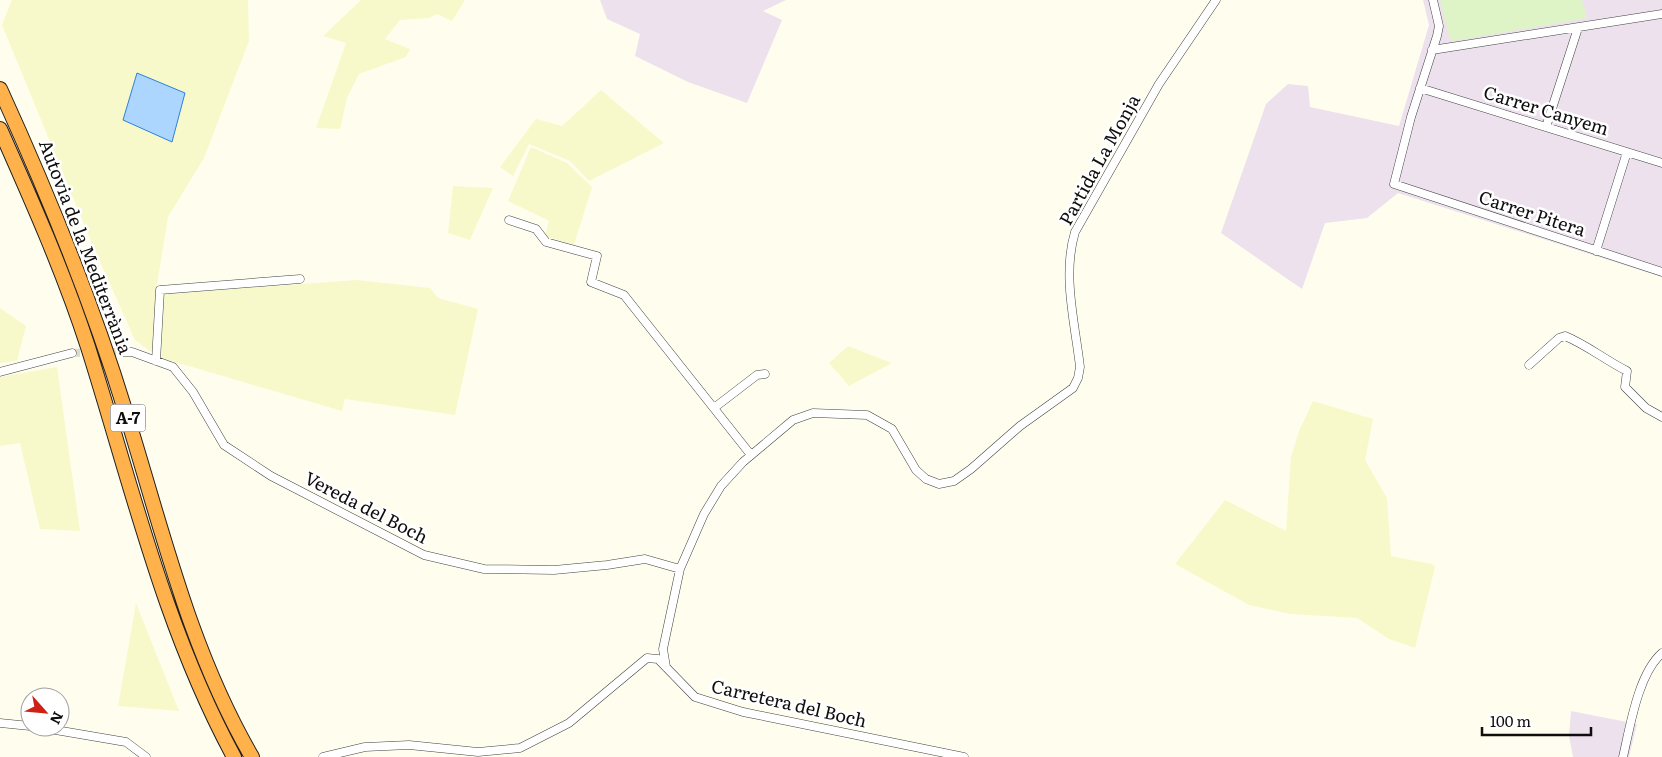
<svg xmlns="http://www.w3.org/2000/svg" width="1662" height="757" font-family="Literata,serif">
<rect width="100%" height="100%" fill="#fffeee"/>
<!-- industrial -->
<path fill="#ede1ed" d="M600,0H786L763,11L782,20L747,103L688,82L635,56L640,34L607,19Z
M1423,0H1662V277L1398,193L1367,218L1325,223L1302,289L1221,233L1266,104L1288,84L1308,86L1310,107L1399,126L1429,25Z
M1571,711L1637,724L1629,757H1573L1569,736Z"/>
<!-- farmland -->
<path fill="#f7f9cb" d="M12,0H248L249,41L204,158L168,217L157,285L155,355L135,340L93,246L2,25Z
M361,0H465L452,21L437,14L429,18L400,20L385,39L410,49L406,57L359,74L347,98L340,129L316,128L346,43L323,36Z
M601,90L664,143L589,181L570,161L529,144L513,176L500,167L536,119L562,126Z
M531,147L567,163L592,187L574,245L545,236L549,221L508,201Z
M453,186L493,188L470,240L448,233Z
M357,280L430,288L438,298L478,309L455,415L345,399L342,411L161,358L163,294Z
M0,308L26,326L17,361L0,363Z
M848,346L892,363L849,386L829,363Z
M57,367L80,531L40,529L20,443L0,446V377Z
M1313,401L1373,419L1365,460L1387,498L1391,556L1432,564L1435,567L1415,648L1389,639L1357,618L1290,614L1249,605L1175,564L1225,500L1286,531L1291,457L1299,431Z
M136,603L179,711L118,706Z"/>
<!-- pitch -->
<path fill="#dff4c6" d="M1440,0H1582L1587,18L1454,41L1450,39Z"/>
<!-- water -->
<path fill="#acd6fd" stroke="#2b82dc" d="M137,73L185,93L172,142L123,120Z"/>
<g fill="none" stroke-linecap="round" stroke-linejoin="round">
<!-- minor-tunnel -->
<path stroke="#dbdacc" stroke-width="8" stroke-dasharray="8 4" stroke-linecap="butt" d="M72,353L122,352"/>
<!-- minor casing -->
<g stroke="#414141" stroke-width="9">
<path id="minor" d="M1433,0L1439,26L1437,36L1411,117L1394,184L1662,272
M1432,50L1662,14
M1420,88L1662,163
M1546,127L1578,28
M509,220L536,229L546,242L597,256L591,282L624,295L751,455
M1596,251L1627,152
M122,352H132L173,367L193,392L224,445L271,476L424,555L484,569L554,570L607,565L645,559L680,569
M156,361L160,290L300,279
M1529,365L1559,338L1565,336C1587,345 1605,360 1627,371L1625,387L1646,408L1662,417
M0,372L72,353
M714,408L757,375L765,374
M666,667L663,649L680,569L704,514L721,486L743,462L793,420L813,413L867,415L892,429L916,470L926,479L939,484L954,481L971,469L1020,426L1073,388L1078,378L1080,367C1075,323 1062,275 1075,232L1159,84L1216,0
M0,723L30,726
M38,727L126,742L146,757
M323,757L365,747L409,745L478,752L520,748L569,723L647,658L658,659L695,697L743,712L964,757
M1623,757C1630,727 1638,674 1662,653"/>
</g>
<!-- motorway casing -->
<g stroke="#1f1f1f" stroke-width="16">
<path id="motorway" d="M0,89C48,194 91,299 125,410C162,528 189,649 252,757
M0,129C32,201 64,273 88,347C132,486 164,628 234,757"/>
</g>
<!-- minor -->
<use href="#minor" stroke="#fff" stroke-width="8"/>
<!-- motorway -->
<use href="#motorway" stroke="#ffb24c" stroke-width="14"/>
</g>
<g text-anchor="middle" stroke-width="5" stroke-linejoin="round" paint-order="stroke">
<!-- shield labels -->
<rect fill="#fff" stroke="#565656" stroke-width="1" x="110.5" y="404.5" width="35" height="27" rx="4"/>
<g font-size="16" font-weight="bold" fill="#0e0e0e">
<text x="128" y="424">A-7</text>
</g>
<!-- street labels -->
<g font-size="18" fill="#0e0e0e" stroke="#fff">
<text transform="translate(1546 111) rotate(17)" y="6">Carrer Canyem</text>
<text transform="translate(1100 160) rotate(-61)" y="6">Partida La Monja</text>
<text transform="translate(1532 214) rotate(18)" y="6">Carrer Pitera</text>
<text transform="translate(85 247) rotate(69)" y="6">Autovia de la Mediterrània</text>
<text transform="translate(366 508) rotate(27)" y="6">Vereda del Boch</text>
<text transform="translate(789 704) rotate(13)" y="6">Carretera del Boch</text>
</g>
</g>
<!-- north arrow -->
<g transform="translate(45 712) rotate(117)"><circle r="24" fill="#ffffff" stroke="#9f9f9f"/>
<path d="M0-4L9 19L0 12L-9 19Z" fill="#ce2216"/>
<text y="-8" font-size="14" font-weight="bold" text-anchor="middle" fill="#0e0e0e">N</text>
</g>
<!-- scale -->
<path d="M1482 727v8h109v-8" fill="none" stroke="#0e0e0e" stroke-width="2.5"/>
<text x="1490" y="727" font-size="15" fill="#0e0e0e" stroke="#ffffff" stroke-width="4" paint-order="stroke">100 m</text>
</svg>
